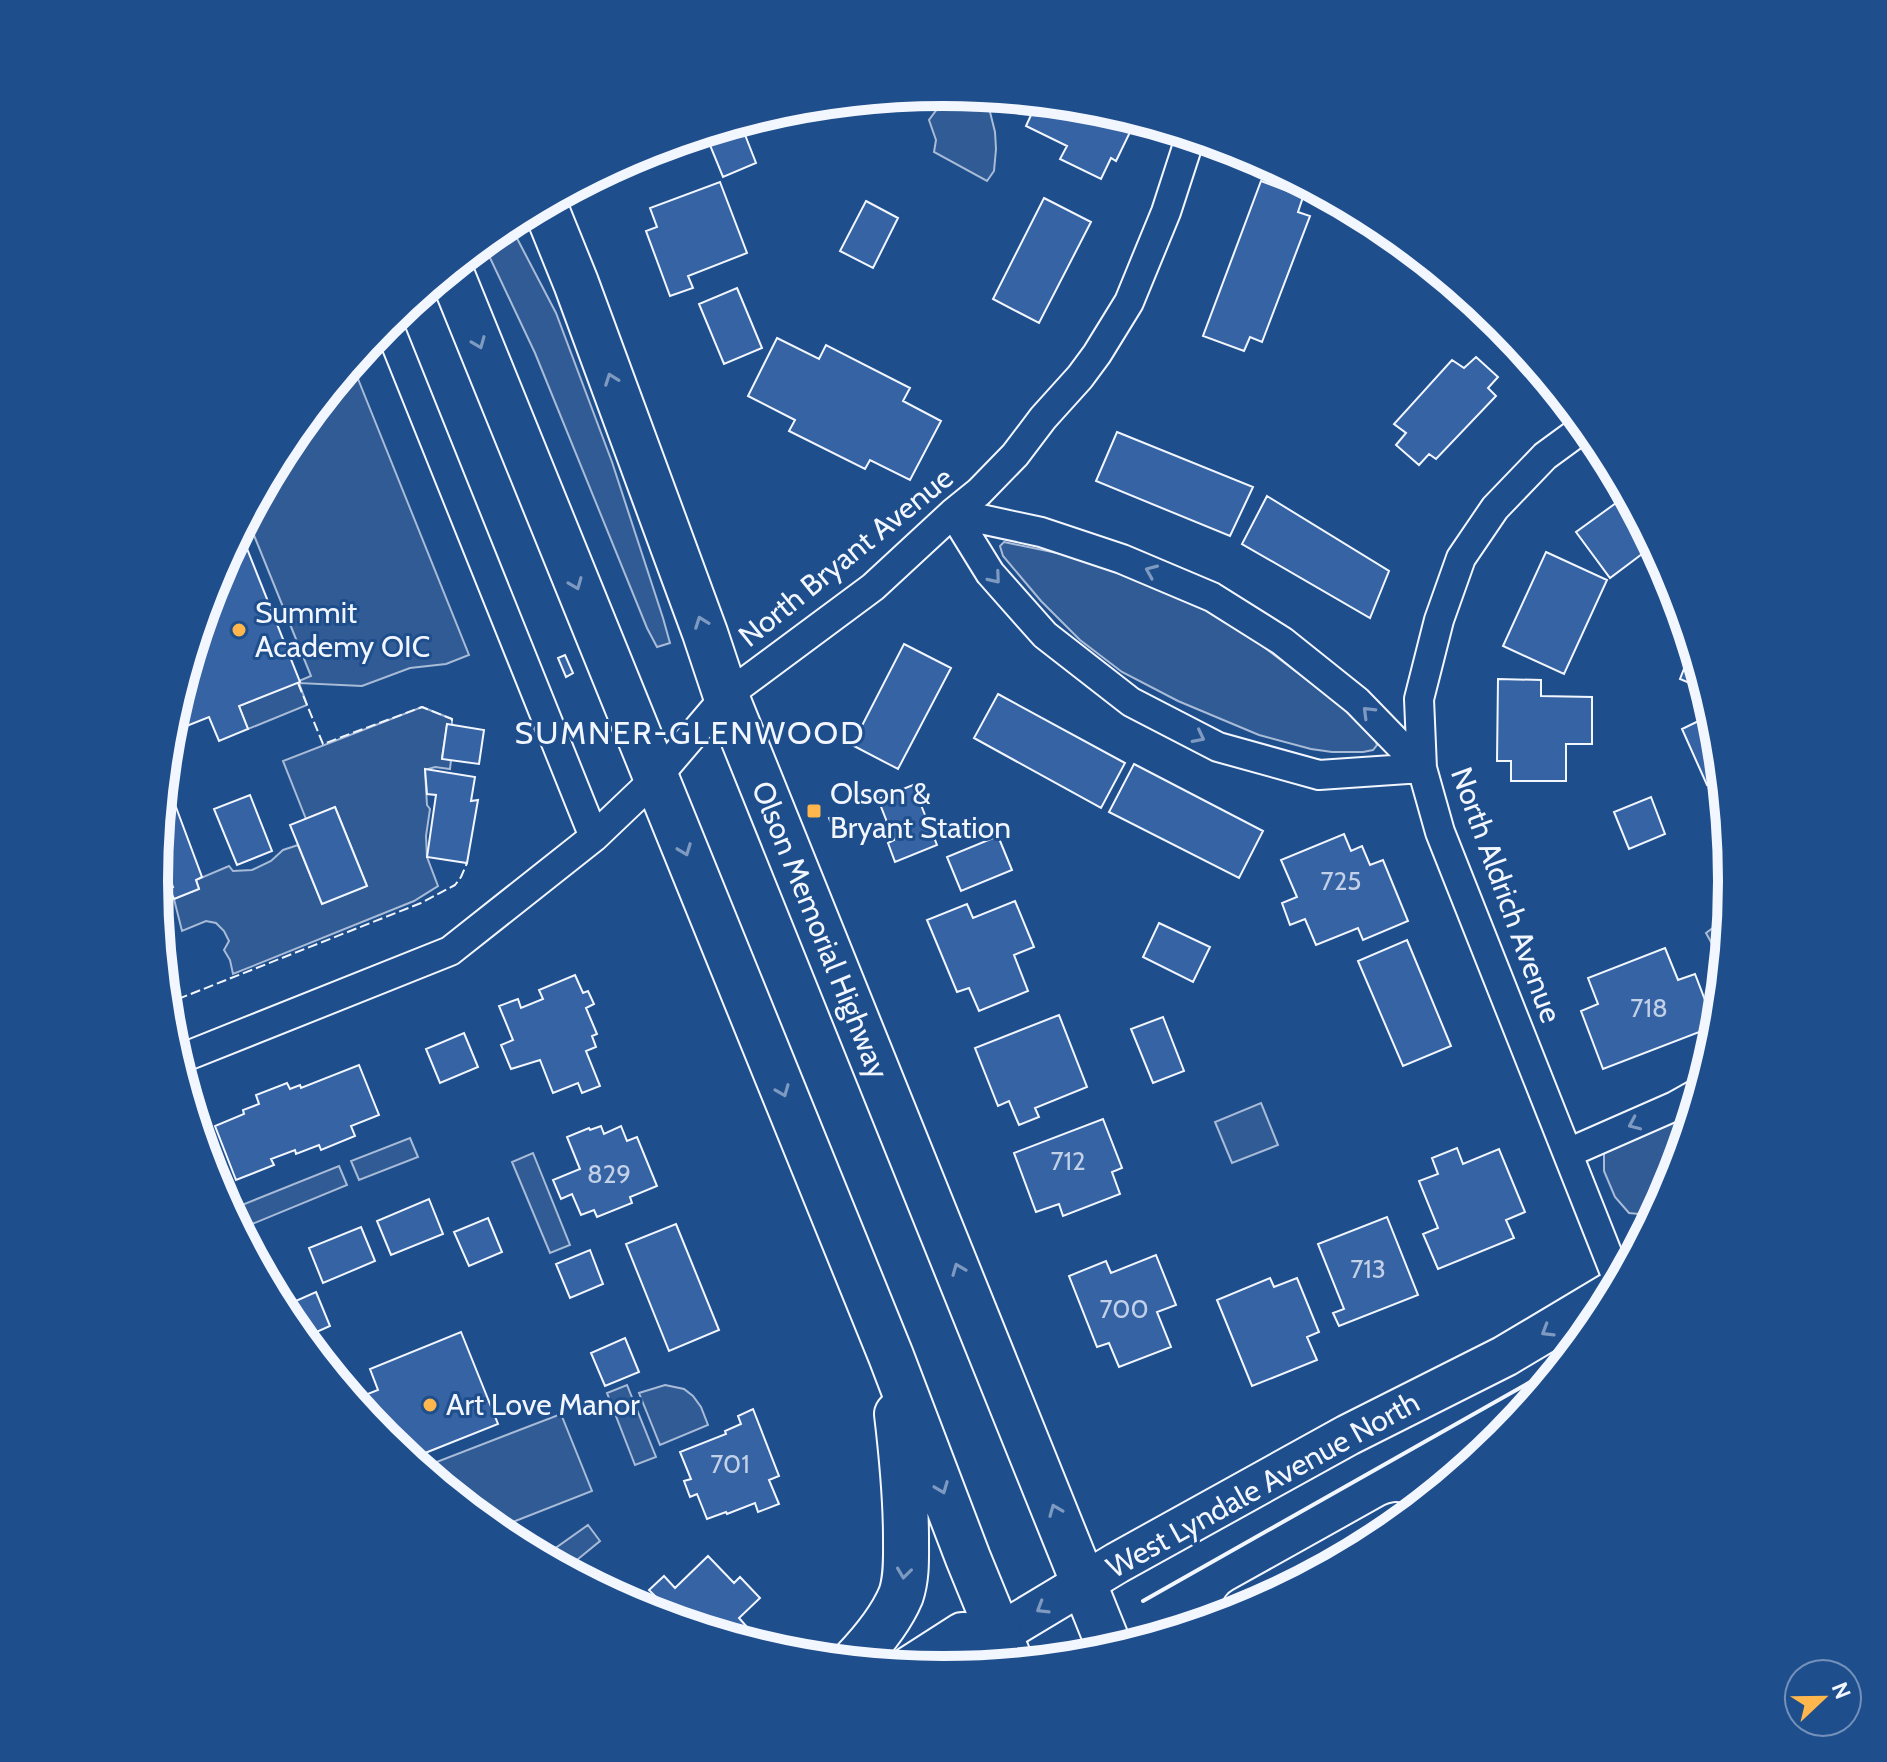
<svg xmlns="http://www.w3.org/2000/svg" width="1887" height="1762" font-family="Cabin,sans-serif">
<rect width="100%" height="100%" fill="#1f4e8c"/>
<!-- built -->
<path fill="#305b95" stroke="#a8bbd7" stroke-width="2" d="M949,93L979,96L988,104L995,132L996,149L994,171L987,181L934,152L936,140L929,120Z
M509,223L556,313L612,462L663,618L670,643L657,647L647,628L535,353L483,243Z
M352,364L469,655L446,664L410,668L362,686L299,683L307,705L248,729L239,706L311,676L247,518L288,442Z
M1004,542L1081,558L1160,586L1231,622L1340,705L1375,739L1377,745L1373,750L1363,752H1332L1311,749L1259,735L1178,701L1122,672L1080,640L1041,601L1003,556L1000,546Z
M422,707L452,719V725H447L442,758L451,760L450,769L435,767L425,770L427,805L430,809L426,836L427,857L438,886L414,901L233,974L230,960L224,950L229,941L224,931L216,923L206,921L182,931L174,899L199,889L196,880L229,866L233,871L252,870L271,861L283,850L298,845L322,904L367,886L335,807L306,819L283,761Z
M1729,916L1724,965L1706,933Z
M1261,1103L1278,1145L1232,1163L1215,1122Z
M1695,1107L1672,1183L1658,1210L1649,1215L1629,1213L1615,1197L1604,1171V1152Z
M410,1138L418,1157L359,1180L351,1161Z
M533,1153L570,1245L550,1253L512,1162Z
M339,1166L347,1185L240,1229L232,1209Z
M627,1385L656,1457L635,1465L607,1393Z
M665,1385L684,1389L693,1396L701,1407L708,1425L660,1445L639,1393Z
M561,1414L592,1491L495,1529L421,1468Z
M588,1525L600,1541L572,1564L562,1568L539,1555L554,1549Z"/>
<!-- building -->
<path fill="#3563a3" stroke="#f2f6ff" stroke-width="2" d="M1036,101L1098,107L1127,116L1124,121L1133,126L1116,161L1111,158L1101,179L1060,159L1067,146L1026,126L1037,102Z
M740,122L756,163L723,177L705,133Z
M677,141L682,153L634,173L629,159L642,152Z
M1261,181L1303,197L1298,212L1310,216L1262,342L1250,337L1244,351L1203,336Z
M720,182L747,253L688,276L693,288L670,296L646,231L657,227L650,208Z
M1044,198L1091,222L1039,323L993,299Z
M866,201L898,218L873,268L840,251Z
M737,288L762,348L724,364L699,304Z
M1500,322L1502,323L1525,352L1514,357Z
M777,338L819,359L826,345L910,388L903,401L941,421L910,480L870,460L865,469L789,431L795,420L748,396Z
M1476,357L1498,377L1488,388L1496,396L1436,459L1429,454L1419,465L1396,445L1406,433L1394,424L1452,360L1464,368Z
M1117,432L1253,487L1230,536L1096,481Z
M1627,495L1654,545L1610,578L1576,532Z
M1267,496L1389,571L1370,618L1242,544Z
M240,531L300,682L239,706L248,729L219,741L209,717L169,733L215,579Z
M1546,552L1607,580L1564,674L1503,646Z
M904,644L951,668L898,769L852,745Z
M1693,646L1706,690L1680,679Z
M565,655L573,673L566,677L558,658Z
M1498,679L1541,680V696L1592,697V744H1566V781H1511V761H1497Z
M998,694L1125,763L1101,808L974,738Z
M1713,714L1717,728L1722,778L1707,785L1682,729Z
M447,724L484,730L479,764L442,759Z
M1134,764L1263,831L1239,878L1109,812Z
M425,769L475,777L471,801L478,800L467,863L427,857L436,795L427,794Z
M913,785L937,845L895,862L888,843L894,840L878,799Z
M170,791L202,877L196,880L199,889L174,899L169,888L173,887L158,849L163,794Z
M250,795L272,851L237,865L214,809Z
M1651,797L1665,834L1629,849L1614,812Z
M335,807L367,886L322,904L290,825Z
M837,815L843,833L836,836L829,818Z
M1344,834L1351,851L1362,846L1370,865L1383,860L1408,921L1363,940L1358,928L1316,945L1305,919L1290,925L1282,903L1297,897L1281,860Z
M998,836L1012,870L961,891L947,857Z
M1015,901L1034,947L1014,955L1028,991L979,1011L969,988L957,992L927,920L967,904L973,918Z
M1159,923L1210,947L1193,982L1143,957Z
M1407,940L1451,1046L1403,1066L1358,961Z
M1665,948L1678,980L1695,974L1715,1026L1603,1069L1581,1011L1598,1004L1588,978Z
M575,975L583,993L588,991L594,1004L586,1008L597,1034L592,1036L596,1047L586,1051L600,1086L582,1093L578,1083L553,1093L540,1060L511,1069L501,1045L513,1040L499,1006L518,999L521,1008L543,999L539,990Z
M1059,1015L1087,1087L1035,1108L1039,1117L1019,1125L1009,1101L998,1106L975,1048Z
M1163,1017L1184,1071L1153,1083L1131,1029Z
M464,1033L478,1067L440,1083L426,1049Z
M359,1065L379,1115L351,1126L355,1136L321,1150L319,1145L296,1154L295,1150L271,1159L274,1165L236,1180L215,1126L244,1114L243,1110L259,1104L256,1095L287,1083L290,1089L300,1085L301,1088Z
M1103,1119L1122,1168L1112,1172L1120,1194L1063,1216L1059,1204L1036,1212L1014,1153Z
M601,1126L604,1134L621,1126L627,1141L637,1137L657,1186L630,1197L632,1203L597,1217L594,1210L581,1215L572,1194L561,1199L553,1180L580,1169L567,1137L589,1128L590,1130Z
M1457,1148L1463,1164L1499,1149L1525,1212L1506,1220L1514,1238L1438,1269L1423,1234L1438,1228L1419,1181L1438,1174L1432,1158Z
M429,1199L443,1234L391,1255L377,1221Z
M1387,1217L1418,1295L1339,1326L1333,1313L1344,1309L1318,1244Z
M488,1218L502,1252L469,1266L454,1232Z
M676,1224L719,1330L669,1351L626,1244Z
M361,1227L375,1261L323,1283L309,1248Z
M590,1250L603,1284L570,1298L556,1264Z
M1156,1255L1176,1305L1157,1312L1171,1347L1119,1367L1109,1343L1097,1347L1069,1276L1106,1261L1111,1273Z
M1270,1278L1274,1287L1297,1278L1319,1332L1307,1337L1317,1360L1252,1386L1217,1300Z
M316,1292L330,1326L303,1338L288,1319L282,1307Z
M461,1332L498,1424L410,1459L403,1453L397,1439L390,1442L368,1417L373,1415L365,1395L378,1390L370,1369Z
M625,1338L639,1372L605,1386L591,1353Z
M753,1409L779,1476L769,1480L779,1504L758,1512L755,1503L727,1514L726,1512L707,1519L697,1494L690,1497L684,1481L691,1479L680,1452L726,1434L725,1431L741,1424L738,1416Z
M708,1556L734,1583L740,1577L760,1598L739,1618L747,1627L740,1634L745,1641L650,1612L661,1602L649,1590L664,1576L675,1588Z"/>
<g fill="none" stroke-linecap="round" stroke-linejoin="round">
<!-- street casing -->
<g stroke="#f2f6ff" stroke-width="32">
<path id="street" d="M387,322L594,837
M1586,426L1545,456L1495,508L1461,558L1439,620L1419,699L1422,768L1440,832L1619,1283
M953,513L990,573L1045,635L1131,702L1218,747L1319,775L1422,768
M953,513L1041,532L1122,559L1212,597L1282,641L1357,701L1422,768
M177,1060L450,951L594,837L657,777L726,696L873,587L953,513L979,492L1015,455L1043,418L1080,377L1097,354L1129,302L1166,212L1191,135
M1568,1153L1675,1106L1700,1092"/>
</g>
<!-- secondary casing -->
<g stroke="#f2f6ff" stroke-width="44">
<path id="secondary" d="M909,1667L962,1633L999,1634L1117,1563L1348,1435L1505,1356L1614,1291"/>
</g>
<!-- primary casing -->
<g stroke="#f2f6ff" stroke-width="48">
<path id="primary" d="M544,204L576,283L705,633L726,696L1111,1651
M450,270L891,1356L968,1558L1011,1663
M854,1661C872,1642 891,1619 901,1595C907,1577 906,1557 906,1539C906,1497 902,1456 897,1414"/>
</g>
<!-- highway casing -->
<g stroke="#f2f6ff" stroke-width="48">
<path id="highway" d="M1244,1610L1396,1525
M970,1667L999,1634"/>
</g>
<!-- street -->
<use href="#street" stroke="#1f4e8c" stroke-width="28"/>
<!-- secondary -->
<use href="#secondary" stroke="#1f4e8c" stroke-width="40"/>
<!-- primary -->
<use href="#primary" stroke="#1f4e8c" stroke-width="44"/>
<!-- highway -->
<use href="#highway" stroke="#1f4e8c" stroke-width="44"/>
<!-- fence -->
<path stroke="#f2f6ff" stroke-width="2" stroke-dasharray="10 4" stroke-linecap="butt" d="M298,683L323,744L422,707L452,719V725
M164,980L173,1001L421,903L455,885L461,877L467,863"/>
<!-- wall -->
<path stroke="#f2f6ff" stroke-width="4" d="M1143,1601L1564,1363"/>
</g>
<!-- one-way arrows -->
<defs><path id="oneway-chevron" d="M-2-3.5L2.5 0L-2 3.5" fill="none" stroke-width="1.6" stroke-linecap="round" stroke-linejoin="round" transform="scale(2)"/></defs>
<g stroke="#7e9ac0">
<use href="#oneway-chevron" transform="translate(479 343) rotate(68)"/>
<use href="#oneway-chevron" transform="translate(611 379) rotate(-110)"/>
<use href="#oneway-chevron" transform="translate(1151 571) rotate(-157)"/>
<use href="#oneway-chevron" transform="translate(995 578) rotate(50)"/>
<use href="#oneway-chevron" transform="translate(576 584) rotate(68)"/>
<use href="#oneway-chevron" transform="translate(701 622) rotate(-110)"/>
<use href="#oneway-chevron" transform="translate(1368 712) rotate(-135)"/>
<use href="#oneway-chevron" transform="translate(1199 737) rotate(27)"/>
<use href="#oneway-chevron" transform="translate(685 850) rotate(69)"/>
<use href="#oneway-chevron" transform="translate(783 1091) rotate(68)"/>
<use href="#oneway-chevron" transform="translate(1634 1124) rotate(156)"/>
<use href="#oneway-chevron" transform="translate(958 1269) rotate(-112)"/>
<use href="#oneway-chevron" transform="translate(1547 1331) rotate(149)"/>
<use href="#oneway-chevron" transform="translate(942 1488) rotate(69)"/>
<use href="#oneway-chevron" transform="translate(1055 1510) rotate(-112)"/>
<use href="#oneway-chevron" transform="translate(904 1573) rotate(97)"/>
<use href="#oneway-chevron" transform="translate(1042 1608) rotate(149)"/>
</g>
<!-- markers -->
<g fill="#ffb74d" stroke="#1f4e8c" stroke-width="3">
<circle cx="239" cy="630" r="8"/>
<rect x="806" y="803" width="16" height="16" rx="4"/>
<circle cx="430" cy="1405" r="8"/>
</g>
<g text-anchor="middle" stroke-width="6" stroke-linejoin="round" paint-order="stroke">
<!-- number labels -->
<g font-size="26" fill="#c3d1e8">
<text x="1341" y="890">725</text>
<text x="1649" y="1017">718</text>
<text x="1068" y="1170">712</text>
<text x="609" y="1183">829</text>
<text x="1368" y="1278">713</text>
<text x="1124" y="1318">700</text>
<text x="730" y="1473">701</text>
</g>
<!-- street labels -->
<g font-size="30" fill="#f2f6ff" stroke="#1f4e8c">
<text transform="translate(846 557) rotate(-39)" y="10">North Bryant Avenue</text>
<text transform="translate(1506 895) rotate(70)" y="10">North Aldrich Avenue</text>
<text transform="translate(820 930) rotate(68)" y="10">Olson Memorial Highway</text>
<text transform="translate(1263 1485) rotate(-29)" y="10">West Lyndale Avenue North</text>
</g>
<!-- poi labels -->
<g font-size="30" fill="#f2f6ff" stroke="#1f4e8c" text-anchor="start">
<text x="255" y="623">Summit<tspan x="255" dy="34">Academy OIC</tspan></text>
<text x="830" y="804">Olson &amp;<tspan x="830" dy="34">Bryant Station</tspan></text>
<text x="446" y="1415">Art Love Manor</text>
</g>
<!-- neighbourhood labels -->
<g font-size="32" letter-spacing="2" fill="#f2f6ff" stroke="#1f4e8c">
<text x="690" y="744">SUMNER-GLENWOOD</text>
</g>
</g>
<!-- crop -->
<path d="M0 0H1887V1762H0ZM168 881a775 775 0 1 1 1550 0a775 775 0 1 1-1550 0Z" fill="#1f4e8c" fill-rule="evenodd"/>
<path fill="none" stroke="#f2f6ff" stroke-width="10" d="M168 881a775 775 0 1 1 1550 0a775 775 0 1 1-1550 0Z"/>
<!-- north arrow -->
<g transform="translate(1823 1698) rotate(68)"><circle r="38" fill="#1f4e8c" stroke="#7391ba" stroke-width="2"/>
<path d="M0-6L14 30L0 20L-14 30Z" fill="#ffb74d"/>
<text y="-12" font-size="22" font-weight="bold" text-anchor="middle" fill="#f2f6ff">N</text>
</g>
</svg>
